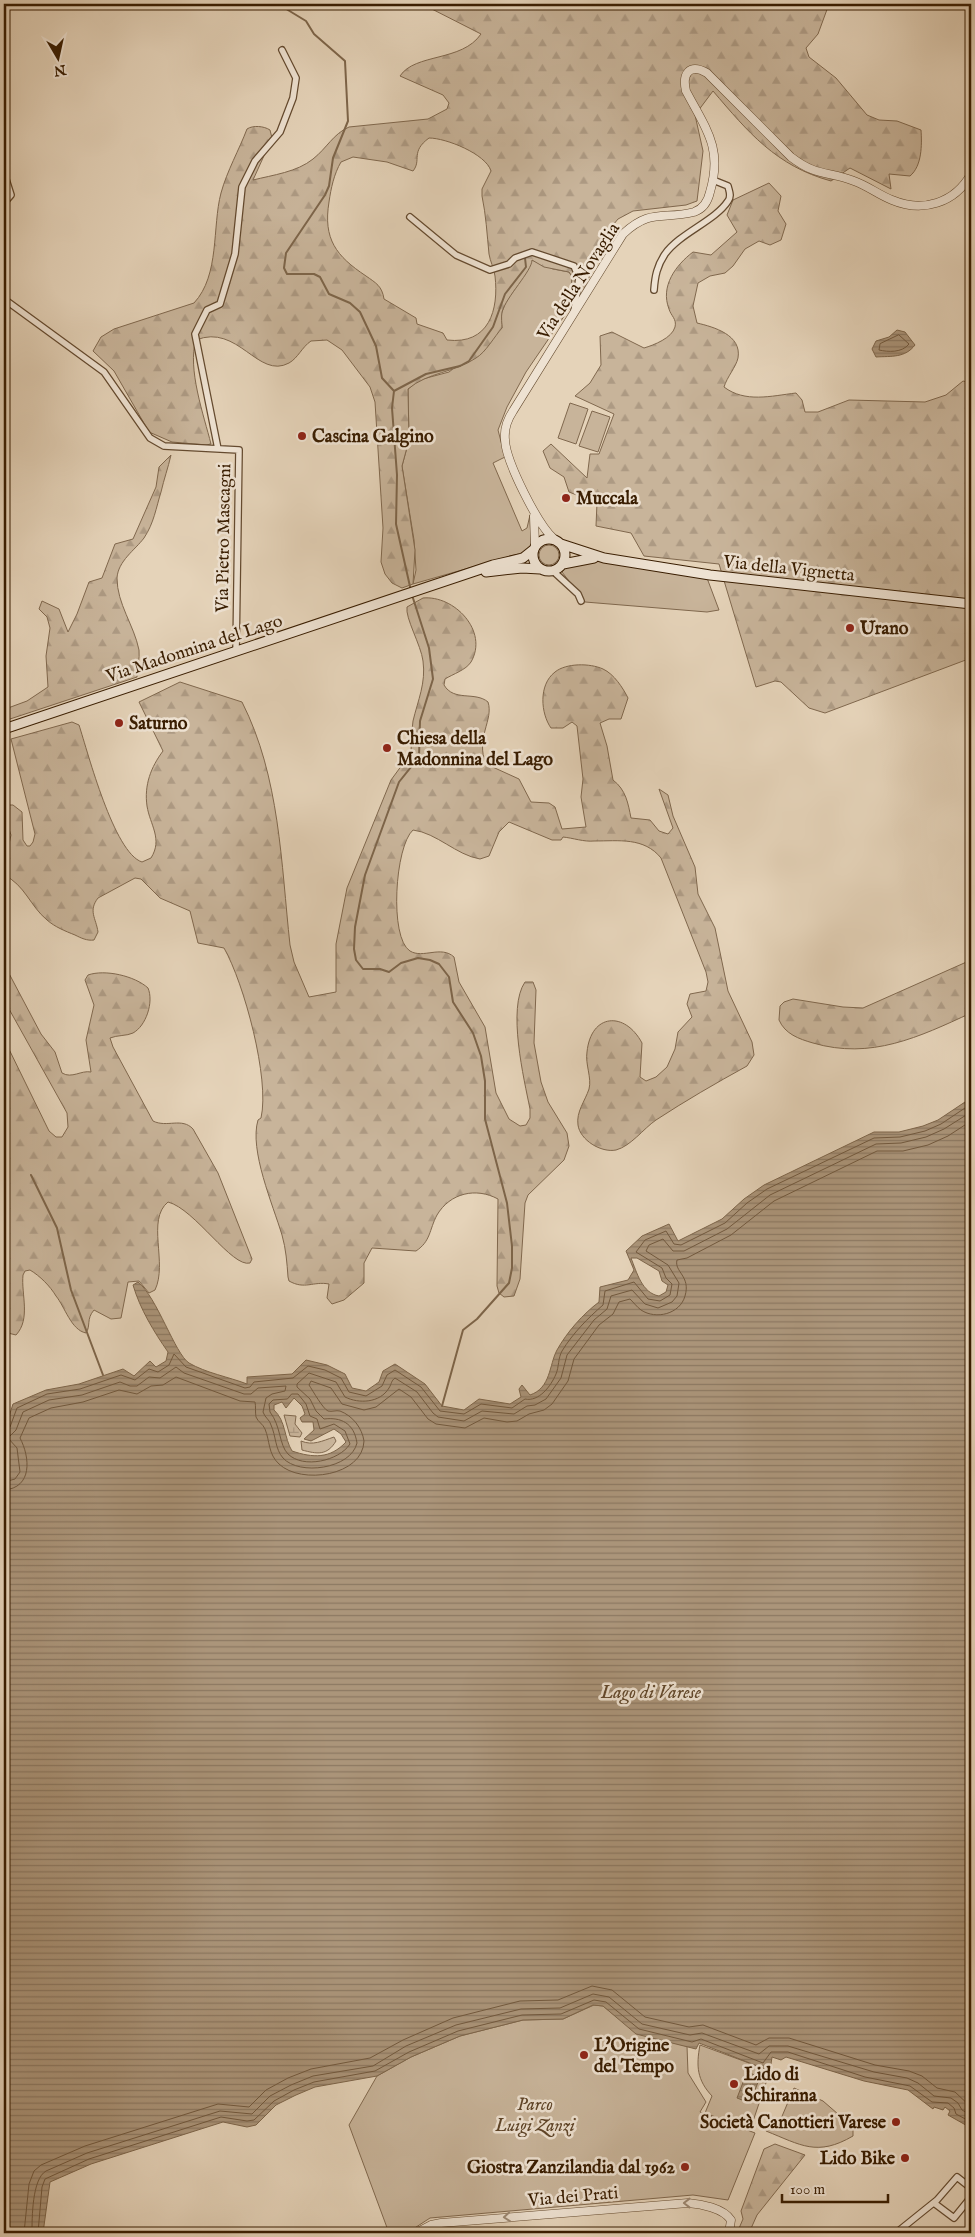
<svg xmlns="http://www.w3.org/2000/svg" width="975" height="2237" font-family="'IM FELL English',serif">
<defs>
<pattern id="forest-firs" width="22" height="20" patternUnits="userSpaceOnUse" patternTransform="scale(1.25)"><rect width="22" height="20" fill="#c8b49a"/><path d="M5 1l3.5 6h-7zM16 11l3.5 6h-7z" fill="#ad9a83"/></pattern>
<pattern id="wetland-marsh" width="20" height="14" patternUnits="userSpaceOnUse" patternTransform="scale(1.25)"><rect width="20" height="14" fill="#c8b49a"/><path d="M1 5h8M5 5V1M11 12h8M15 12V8" fill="none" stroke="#ad9a83"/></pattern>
<pattern id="water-rules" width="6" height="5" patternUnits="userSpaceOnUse" patternTransform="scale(1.25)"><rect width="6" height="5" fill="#ab957a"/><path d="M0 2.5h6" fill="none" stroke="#8c7962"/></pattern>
</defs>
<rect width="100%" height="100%" fill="#e5d3b9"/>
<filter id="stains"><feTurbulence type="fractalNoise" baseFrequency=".004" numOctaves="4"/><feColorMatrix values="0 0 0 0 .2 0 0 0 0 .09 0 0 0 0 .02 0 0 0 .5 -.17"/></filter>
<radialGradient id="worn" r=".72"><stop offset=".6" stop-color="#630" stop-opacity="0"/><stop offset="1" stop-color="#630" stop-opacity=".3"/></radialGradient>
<!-- green -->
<path fill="#c8b49a" stroke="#80684e" d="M532,260L553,269L569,272L572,277L569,309L526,372L507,407L498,430L505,457L493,463L522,531L527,528L530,515L531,545L525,552L413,584L416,570L414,540L402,466L409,440L408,389L419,380L449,372L490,340L502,328C502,324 500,317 502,312C508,293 525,278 532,260Z
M570,403L588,409L576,444L558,438Z
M592,411L610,417L598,452L579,446Z
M539 555a10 10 0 1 1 20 0a10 10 0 1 1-20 0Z
M603,561L707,578L719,610L707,612L585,602L562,572C571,560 589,562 603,561Z
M334,1437L336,1441C327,1456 317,1454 302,1450L301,1441C313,1446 322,1441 334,1437Z
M594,2005L603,2006L619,2019L687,2046L688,2073L706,2102L700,2112L755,2133L728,2200L693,2195L430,2218L407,2233H389L349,2125L377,2076L411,2057L460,2036L523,2020L563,2019Z
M700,2045L768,2070L769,2074L750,2130L705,2113L712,2096C697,2080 696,2066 700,2045Z
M794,2088L823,2101L853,2127V2136C817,2157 801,2145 766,2131L770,2118L780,2121Z"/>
<!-- forest -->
<path fill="url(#forest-firs)" stroke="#80684e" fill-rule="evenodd" d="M422,4H829L818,34L806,48L809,57L836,78L867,115L879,120L897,121L921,130C922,145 922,166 910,176L889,174L891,189L850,168L831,181C776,166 748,132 713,91L695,115L703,151L697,201L686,205L633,211L618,219L609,230L582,294L571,291L572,276L569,272L544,267L532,260C532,271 506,297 502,312C501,317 502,324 502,328C494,337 486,352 476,358C454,373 428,372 408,389L409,440L402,466L415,550L413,584L402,588L392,583L385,574L381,562L383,528L375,402L370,387L342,350L327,340L311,341C302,347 298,358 289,363C258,380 238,323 196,340C187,368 204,416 211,444L206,445L172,442L149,432L114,371L93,351L101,337L114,329L194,303C220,275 212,227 221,193C227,171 239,150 247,129C253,125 264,126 270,130L272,138L253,180C273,175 297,172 313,159C327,148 333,134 349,127L428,119L447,109L449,103L443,95L400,76C415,53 462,62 481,34ZM429,138C446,138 486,154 491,171L482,189V196C486,215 487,234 489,254C490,261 494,268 495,276C499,310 489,345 447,340L443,333L417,324L416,318L384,299C382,286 376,283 366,276C336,256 323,239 329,202C331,188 334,174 341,162L353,157L387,162L413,171C422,160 410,152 429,138Z
M769,183L781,196L778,211L786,224L781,240L770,245L759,241L745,249L733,266L725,273L710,276L698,283L693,306L697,323C714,327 742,335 738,358C736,367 727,377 724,387C745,403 771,396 796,393L802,400L805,412H818L849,400L925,402L946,395L963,381L971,383V658L825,713L809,708L781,682L775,681L756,687L719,564L644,556L631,533L596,526L597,503L569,492L564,477L550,468L543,451L551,444L587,478L590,454H599L614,414L575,396L590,383L601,365L600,336L612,332L644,348C654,345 672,338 675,327C677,319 671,316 669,309C660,286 676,265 693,252L711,255L737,232L727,215L733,200Z
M171,455C168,468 164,479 161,492C156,508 154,523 144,538C135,550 118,561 117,578C117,604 134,625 139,650C140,658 137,669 137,677L4,721V705L8,708L27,701L48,687L46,656L50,628L47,617L39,609L42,601L59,609L68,632L77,614L89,582L102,578L115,544L133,539L156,487L159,467Z
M423,598C454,595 489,631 471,662C466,670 453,674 445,679L444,685C454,702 475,691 488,702C494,720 475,738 486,764L519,779L531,802L549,803L555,807L562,829L586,827L581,797L583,779L577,726L572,722L563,728H551C541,714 538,685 555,672C566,663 590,663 603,669C614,674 623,688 628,698L621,719H609L600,723L607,746L613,780C626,790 628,803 631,818L650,820L659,831L668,834L673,828L659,789L668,795L673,816L695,867L698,894L715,928L728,991L752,1042L754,1055L747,1066C716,1083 685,1101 656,1120C643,1129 631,1146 616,1150C601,1153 580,1140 578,1125C576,1112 585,1101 589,1089C592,1078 585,1064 587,1052C591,1013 625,1011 642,1043L640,1077L646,1081L656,1077L667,1067L675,1049L678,1032L692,1017L687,1004L690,994L706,991L708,982L706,972L661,858C644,837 619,841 594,841C584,842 573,838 563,837L561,840H552L509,822L499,832L489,856L480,859C456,855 437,833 413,830C395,846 389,938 410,951C423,959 441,945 454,957L459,982L485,1027L496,1093L509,1119L520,1126L526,1125L530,1118V1109C524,1079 507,1008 525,982H533L536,990L534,1043L541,1082L548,1102L567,1133L569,1146L564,1160L528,1195L525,1203L520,1279L514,1296L504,1297L499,1293L497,1286L498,1199C476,1187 450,1193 437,1215C429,1230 431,1241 416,1251L372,1248L364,1263V1283L344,1300L332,1304L327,1298L329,1284C313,1281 305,1290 289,1281L288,1277C287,1263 286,1249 282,1235C273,1205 249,1150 258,1120L261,1118C270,1079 244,983 224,948L198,943L190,911L160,898L141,879L135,878L98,898C88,911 96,918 98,932L94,940C87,941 81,938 75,935C65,931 55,927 47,920C30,906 25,885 4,875V851L9,844L11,835L4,814V805H13L22,812L23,840L27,846H30L33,842L35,834L11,739L72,722L79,725C88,753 114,853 142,862L151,858C163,839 150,825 147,806C144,785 151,767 163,751L139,702L180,682L242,702C280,777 281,863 290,945L294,962L309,997L336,992V944L347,888L391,780L402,765L410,760C412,747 411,734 413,721C418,700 426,683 423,661C421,645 405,618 407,607Z
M971,960V1013C919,1037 871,1060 813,1043C799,1039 785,1034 779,1020L780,1006L784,1002L793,999L843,1007L863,1008Z
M4,964L41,1034L55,1052L62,1073C72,1079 81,1070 91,1072L86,1040L94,1005L85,980L88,975C105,969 135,976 148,988C154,1002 146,1026 133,1033C127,1036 117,1035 110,1038L113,1047L153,1121C167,1128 182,1117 193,1129L218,1173L252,1259L250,1263C232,1268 195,1209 168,1202C146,1220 168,1263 155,1290L149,1293L139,1281L128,1282L121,1318L111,1319L94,1310C86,1319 91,1326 86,1333C71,1330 65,1307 56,1296C50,1286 40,1276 30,1270L25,1271L23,1275C21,1294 31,1319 16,1335L4,1332V1194L8,1195L9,1185L4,1173V1039L49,1131L56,1137H62L68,1127L67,1113L4,1000Z
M775,2144L805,2155L757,2215L749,2233H737L743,2219L741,2211L764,2149Z"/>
<!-- wetland -->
<path fill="url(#wetland-marsh)" stroke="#80684e" d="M284,1415L296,1416L295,1424L302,1433L300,1437L290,1436Z"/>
<!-- water -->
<path fill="url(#water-rules)" stroke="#7d654a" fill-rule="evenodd" d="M897,330L905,332L915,345C905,358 892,356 876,357L872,349L876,341L889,337Z
M971,1098V2128L948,2115L950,2111L945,2107L943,2110L934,2107L933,2109L908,2090L864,2081L786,2057L781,2060L772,2057L770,2071L699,2043L696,2049L636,2034L603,2006L593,2005L563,2019L523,2020L460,2036L411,2057L377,2076L315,2087L296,2095L276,2105L256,2125L247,2127L223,2122L91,2164L50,2182L43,2233H4V1472L9,1469L4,1432L13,1404L46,1390L79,1384L123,1369L134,1376L150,1361L156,1367L166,1361L168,1352C154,1332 140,1309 133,1285L138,1282C157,1297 175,1354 189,1363C206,1373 229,1377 247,1384V1377L292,1374L306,1360L327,1365L345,1374L352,1388L366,1391L379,1382L383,1371L395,1364L425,1384L442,1406L464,1410L479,1399L510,1404L521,1397L519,1389L522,1385L530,1395C551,1388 549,1365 557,1350C567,1332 583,1314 599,1302L600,1287L628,1280L634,1270L626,1251L642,1236L669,1224L678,1241L722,1219L744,1199L764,1185L874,1132H899L923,1126L938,1120ZM631,1258H637L659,1271L662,1281L668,1285L666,1292L659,1296C642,1293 637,1273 631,1258ZM294,1398L302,1406L305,1414L300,1418L302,1422H313L314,1430L304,1439L311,1441L334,1429L341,1434L346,1442C330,1459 313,1458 292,1451C284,1438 286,1421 274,1410V1405L282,1402L286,1408Z
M747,2072L760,2077L750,2103L737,2098Z"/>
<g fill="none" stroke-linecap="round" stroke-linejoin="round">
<!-- shore -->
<path stroke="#72593e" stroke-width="1" d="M899,335L909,344C902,353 888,352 879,350L880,344Z
M292,1394H298L306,1404L310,1416L317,1419L320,1429L334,1424L345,1431L350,1444C339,1461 303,1469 288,1454C279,1445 281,1426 270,1412L269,1404L273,1400L287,1399Z
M4,1430L10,1427L17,1408L47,1394L80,1389L121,1375L135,1380L149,1369L158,1372L169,1365L174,1354L186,1367L245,1388L250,1387L254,1382L293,1378L308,1366L325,1370L341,1378L349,1392L366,1396L382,1386L387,1375L395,1370L421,1387L440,1411L464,1414L481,1404L512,1408L525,1399C539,1402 551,1386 556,1374C559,1367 558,1358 562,1351C573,1333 588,1318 603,1305L605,1291L634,1282L648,1299L660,1301L670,1295L672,1284L666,1278L662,1268L636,1252L645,1240L666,1231L674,1244L681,1245L725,1223L747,1203L767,1189L874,1138L900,1137L925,1131L941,1124L971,1104
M4,1482L15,1479L20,1472L17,1448L8,1438L16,1430L23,1412L49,1400L82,1395L120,1382L130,1386H137L149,1377L160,1378L176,1367L184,1373L244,1394H251L258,1388L286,1386L285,1391L272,1394L266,1398L263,1412C265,1418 270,1420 271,1425C276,1436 275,1449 283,1458C299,1476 351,1469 357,1443C354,1423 341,1417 324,1419L316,1411L310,1399L297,1387V1384L309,1373L336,1382L345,1397C359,1404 380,1403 389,1388C392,1383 391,1381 395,1378L417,1392L433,1413L438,1417L464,1421L482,1411L514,1414L527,1406L535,1405L546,1399L561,1378L567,1355L594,1320L607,1309L611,1296L632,1290L645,1304L658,1308L672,1302L677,1296L679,1283L668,1265L646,1251L649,1245L663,1239L673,1251H684L727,1229L770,1195L876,1144L901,1143L926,1137L944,1129L971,1112
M4,1490C33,1488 30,1457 20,1438L29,1418L51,1408L83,1402L119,1390L137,1394L151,1386L163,1385L176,1377L240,1401L255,1402C256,1406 255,1412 256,1417C258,1422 263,1424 265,1429C270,1441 268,1454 279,1464C301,1485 363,1476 364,1441C362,1428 353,1416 340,1411C336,1410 332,1412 328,1411C323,1409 313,1391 309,1385L311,1381L331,1388L342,1404L364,1410L376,1407L399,1389L411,1397L428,1419L436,1424L465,1428L484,1418L507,1422L517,1421L529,1414L544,1410L552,1404L568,1381L574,1359L599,1325L613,1314L619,1302L630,1299C634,1303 637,1307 641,1310C656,1320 680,1314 685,1296C691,1276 674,1272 677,1260L687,1258L731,1235L774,1201L877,1151H903L928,1145L948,1136L971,1121
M24,2233L29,2184L34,2171L41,2165L85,2146L218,2104L249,2107L266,2090L288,2078L311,2069L370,2058L403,2040L453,2018L520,2001L558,2000L592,1986L612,1990L645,2017L689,2027L703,2025L756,2045L769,2038H789L875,2065L909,2071L922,2076L937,2088L955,2092L971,2107
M32,2233C32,2218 32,2179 46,2171L87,2153L220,2111L252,2114L270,2096L291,2085L313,2076L373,2066L406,2046L456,2025L521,2009L560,2008L593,1994L609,1997L642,2024L690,2035L702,2033L759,2054L769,2046H788L874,2072L907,2078L918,2083L934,2096L951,2098L958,2103L962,2110L971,2115
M38,2233L42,2187L45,2179L89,2159L221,2117L247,2121L254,2120L274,2101L294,2090L314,2082L375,2071L409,2052L458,2031L522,2015L561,2014L594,2000L606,2002L639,2029L692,2042L701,2039L763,2063L771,2052H788L865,2077L910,2086L932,2102L948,2103L954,2108L956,2114L971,2122"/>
<!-- stream -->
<path stroke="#7d654a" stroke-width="2" d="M278,4L306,21L314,34L345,61L348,121L333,158L329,186L325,195L286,253L284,268L287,274H314L320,277L329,294L350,303L360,312L376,346L382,378L394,391L392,408L397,475L396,524L411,591
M394,391L426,374L460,366L469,361L493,327L505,294L526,267L525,258
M412,595L429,648L433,679L420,721L419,757L399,782L365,875L355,927L354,949L356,960L363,969H380L389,972L401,963L418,958L430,960L439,964L449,977L453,1002L473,1033L481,1056L485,1081V1119L507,1203L512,1246V1268L509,1283L477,1319L463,1330L442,1406
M31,1175L57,1228L71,1290L103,1375"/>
<!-- minor casing -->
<g stroke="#644a2f" stroke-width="8">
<path id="minor" d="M4,173L11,195L4,203
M410,217L456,255L490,270L509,264L515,258L532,252L574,266L579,278L574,312
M654,290C655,276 657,266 665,254C680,233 715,221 728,201C732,196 729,191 728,186L713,180
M4,299L104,372L150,438L164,446L239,450L236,652
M218,449L195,334L207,310L220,304L235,254L242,187L255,161L280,132L293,98L296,78L282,50
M553,571L578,594L581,601
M934,2203L954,2218L971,2197
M896,2233L937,2200L957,2177L971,2188"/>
</g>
<!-- tertiary casing -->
<g stroke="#644a2f" stroke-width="9">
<path id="tertiary" d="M534,516L535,546
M554,539C538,525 506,462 505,440C504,430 507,420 513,411L623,234C651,208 663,220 694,212C703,209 708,201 710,192C723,148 706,129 686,91C682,74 689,63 707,73L791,157C817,177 828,171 854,181C868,186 879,195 892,200C923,213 955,203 971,174
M416,2233L431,2225L441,2223L688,2203C701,2204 723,2208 731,2220L729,2233"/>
</g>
<!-- secondary casing -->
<g stroke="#391d01" stroke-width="11">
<path id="secondary" d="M533 555a16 16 0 1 1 32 0a16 16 0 1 1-32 0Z
M561,544L604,558L710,575L971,604
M563,564L594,558
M486,572L522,568L540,569
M4,729L493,565L523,558L533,550"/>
</g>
<!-- minor -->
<use href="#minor" stroke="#eee2d2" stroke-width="5.5"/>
<!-- tertiary -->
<use href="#tertiary" stroke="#eee2d2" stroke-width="8"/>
<!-- secondary -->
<use href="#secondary" stroke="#eee2d2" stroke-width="9"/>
</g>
<!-- one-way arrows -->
<defs><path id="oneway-chevron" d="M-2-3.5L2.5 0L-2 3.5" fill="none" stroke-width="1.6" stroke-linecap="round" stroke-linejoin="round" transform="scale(1.25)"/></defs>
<g stroke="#9d8974">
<use href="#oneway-chevron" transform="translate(687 2203) rotate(180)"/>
<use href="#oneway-chevron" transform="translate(507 2217) rotate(175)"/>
</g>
<!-- markers -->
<g fill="#8f2418" stroke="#eee2d2" stroke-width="2">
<circle cx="302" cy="436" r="5"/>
<circle cx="566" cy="498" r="5"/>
<circle cx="850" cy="628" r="5"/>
<circle cx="119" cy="723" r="5"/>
<circle cx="387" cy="748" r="5"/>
<circle cx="584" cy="2055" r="5"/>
<circle cx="734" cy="2084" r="5"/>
<circle cx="896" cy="2122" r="5"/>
<circle cx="905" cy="2158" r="5"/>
<circle cx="685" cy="2167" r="5"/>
</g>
<g text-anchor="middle" stroke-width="5" stroke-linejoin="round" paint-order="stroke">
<!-- street labels -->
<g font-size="18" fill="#391d01" stroke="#eee2d2">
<text transform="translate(578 281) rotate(-57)" y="6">Via della Novaglia</text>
<text transform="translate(223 538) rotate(-89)" y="6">Via Pietro Mascagni</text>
<text transform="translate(789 568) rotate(6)" y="6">Via della Vignetta</text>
<text transform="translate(194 648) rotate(-18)" y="6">Via Madonnina del Lago</text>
<text transform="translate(573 2196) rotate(-5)" y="6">Via dei Prati</text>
</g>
<!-- poi labels -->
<g font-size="18" font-weight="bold" fill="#391d01" stroke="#eee2d2" text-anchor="start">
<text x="312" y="442">Cascina Galgino</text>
<text x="576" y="504">Muccala</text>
<text x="860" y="634">Urano</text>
<text x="129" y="729">Saturno</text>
<text x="397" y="744">Chiesa della<tspan x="397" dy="21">Madonnina del Lago</tspan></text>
<text x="594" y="2051">L'Origine<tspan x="594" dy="21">del Tempo</tspan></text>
<text x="744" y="2080">Lido di<tspan x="744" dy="21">Schiranna</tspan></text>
<text x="886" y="2128" text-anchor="end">Società Canottieri Varese</text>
<text x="895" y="2164" text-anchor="end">Lido Bike</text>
<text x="675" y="2173" text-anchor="end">Giostra Zanzilandia dal 1962</text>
</g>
<!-- park labels -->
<g font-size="18" font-style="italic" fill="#5d4327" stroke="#eee2d2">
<text x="535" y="2110">Parco<tspan x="535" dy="21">Luigi Zanzi</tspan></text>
</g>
<!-- water labels -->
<g font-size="19" font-style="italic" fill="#61472b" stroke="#eee2d2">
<text x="651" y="1698">Lago di Varese</text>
</g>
</g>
<!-- margin -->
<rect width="975" height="2237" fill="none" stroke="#e5d3b9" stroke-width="20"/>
<rect x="5" y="5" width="965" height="2227" fill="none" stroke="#391d01" stroke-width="2.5"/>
<rect x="10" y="10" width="955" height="2217" fill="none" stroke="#391d01"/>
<!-- north arrow -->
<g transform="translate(58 58) rotate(171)" stroke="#eee2d2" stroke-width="4" paint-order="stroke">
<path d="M0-4L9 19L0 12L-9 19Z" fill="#391d01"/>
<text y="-8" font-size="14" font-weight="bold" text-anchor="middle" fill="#391d01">N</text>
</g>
<!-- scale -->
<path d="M782 2194v8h106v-8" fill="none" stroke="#391d01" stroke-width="2.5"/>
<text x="790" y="2194" font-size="15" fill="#391d01" stroke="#eee2d2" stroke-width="4" paint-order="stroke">100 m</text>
<rect width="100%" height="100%" filter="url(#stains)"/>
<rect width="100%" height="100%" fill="url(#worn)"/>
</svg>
